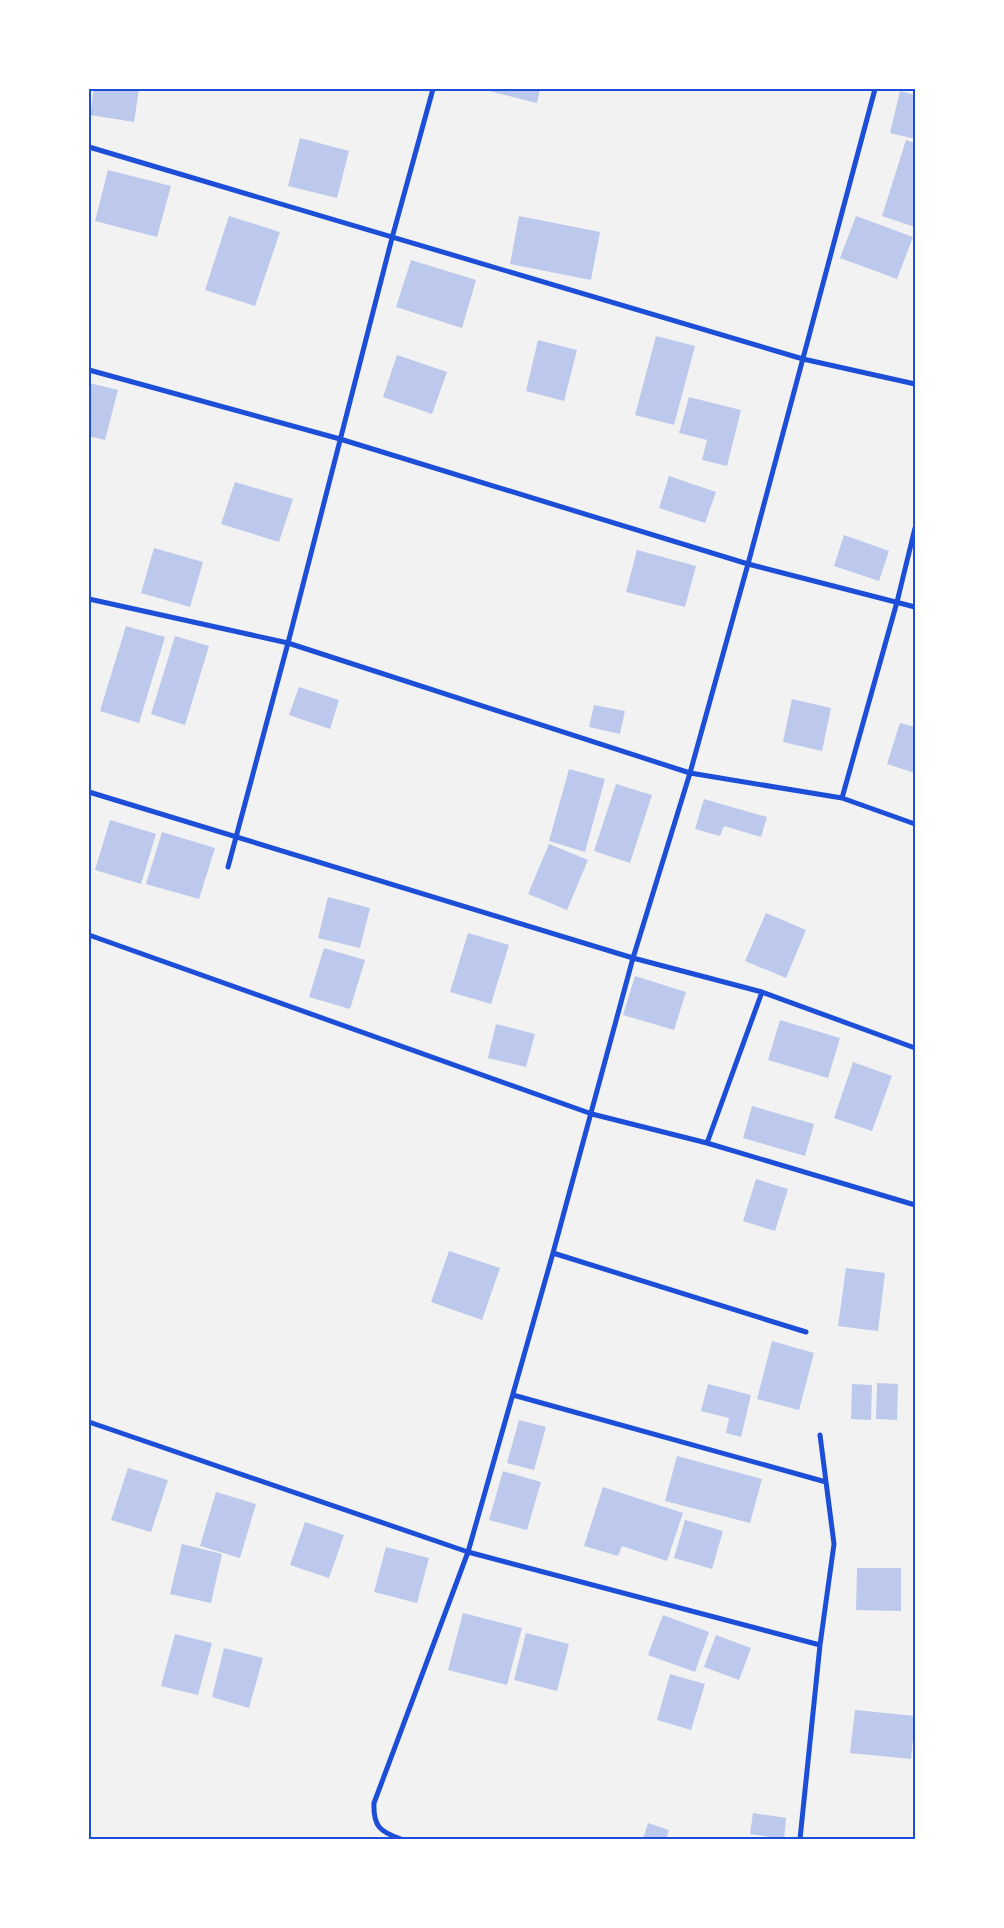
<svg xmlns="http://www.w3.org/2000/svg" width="1004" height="1928" font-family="'Space Grotesk',sans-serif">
<rect width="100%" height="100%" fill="#f2f2f2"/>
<!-- building -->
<path fill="#bdc9ec" d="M94,89H139L134,122L90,115Z
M481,89H540L537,103Z
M900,91L915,95V139L890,133Z
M300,138L349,151L337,198L288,186Z
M906,140L915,143V227L882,216Z
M108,170L171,186L157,237L95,221Z
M229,216L280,232L255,306L205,290Z
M519,216L600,232L591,280L510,264Z
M856,216L913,237L897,279L840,258Z
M411,260L476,280L462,328L396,307Z
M656,336L695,346L674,425L635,415Z
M538,340L577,350L564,401L526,391Z
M397,355L447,372L432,414L383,397Z
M89,383L118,390L105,440L89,436Z
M689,397L741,410L727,466L702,460L707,440L679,433Z
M669,476L716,492L705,523L659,508Z
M235,482L293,499L279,542L221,524Z
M844,535L889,551L879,581L834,566Z
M154,548L203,562L190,607L141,593Z
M637,550L696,566L685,607L626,592Z
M126,626L165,637L139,723L100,711Z
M175,636L209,646L185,725L151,714Z
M299,687L339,700L330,729L289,715Z
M792,699L831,708L822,751L783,742Z
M594,705L625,711L620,734L589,727Z
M900,723L915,727V773L887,764Z
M569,769L605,779L585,852L549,841Z
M616,784L652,795L630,863L594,851Z
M704,799L767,817L761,837L724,826L720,836L695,829Z
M110,820L156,834L141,884L95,870Z
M162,832L215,848L199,899L146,884Z
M549,844L588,860L567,910L528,894Z
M328,897L370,908L360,948L318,938Z
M766,913L806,930L786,978L745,961Z
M468,933L509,945L491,1004L450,992Z
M324,948L365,960L350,1009L309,997Z
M635,976L686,992L674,1030L623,1015Z
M780,1020L840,1038L828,1078L768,1060Z
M496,1024L535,1034L526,1067L488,1058Z
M853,1062L892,1076L872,1131L834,1118Z
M752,1106L814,1124L805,1156L743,1138Z
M756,1179L788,1189L775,1231L743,1221Z
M449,1251L500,1268L482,1320L431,1302Z
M846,1268L885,1273L878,1331L838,1326Z
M772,1341L814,1353L799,1410L757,1399Z
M877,1383L898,1384L897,1420L876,1419Z
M708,1384L751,1395L741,1437L726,1433L729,1418L701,1411Z
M852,1384L872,1385L871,1420L851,1419Z
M519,1420L546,1427L534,1470L507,1463Z
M677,1456L762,1479L750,1523L665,1501Z
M128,1468L168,1480L151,1532L111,1520Z
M503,1471L541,1482L527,1530L489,1520Z
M603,1487L683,1513L667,1561L622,1546L618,1556L584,1546Z
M216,1492L256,1504L240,1558L200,1546Z
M685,1520L723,1531L712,1569L674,1558Z
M305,1522L344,1535L329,1578L290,1565Z
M182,1544L222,1554L211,1603L170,1594Z
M386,1547L429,1558L417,1603L374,1592Z
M857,1568H901V1611L856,1610Z
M463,1613L522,1628L507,1685L448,1670Z
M663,1615L709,1632L695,1672L648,1655Z
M526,1633L569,1644L557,1691L514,1680Z
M175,1634L212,1643L198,1695L161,1686Z
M716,1635L751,1648L739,1680L704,1667Z
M224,1648L263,1658L249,1708L212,1697Z
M670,1674L705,1684L691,1730L657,1720Z
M855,1710L915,1716L911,1759L850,1753Z
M753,1813L786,1818L784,1839L750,1834Z
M648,1823L669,1830L666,1839H643Z"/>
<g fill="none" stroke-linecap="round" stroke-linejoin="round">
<!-- minor -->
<path stroke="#1d4ed8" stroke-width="5" d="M89,147L803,359L915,384
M89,370L340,439L748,564L915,607
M89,599L288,643L690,773L842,798L915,824
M89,792L633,958L762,992L915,1048
M842,798L897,602L915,528
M228,867L288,643L392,238L433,89
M89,935L592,1114L707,1143L915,1205
M707,1143L762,992
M553,1253L806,1332
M513,1395L826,1482
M89,1422L468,1552L820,1645
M401,1839C380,1832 373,1826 374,1803L468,1552L553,1253L633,958L690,773L748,564L875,89
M800,1839L820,1645L834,1544L820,1435"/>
</g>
<!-- border -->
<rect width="1004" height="1928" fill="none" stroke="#ffffff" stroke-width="180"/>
<rect x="90" y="90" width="824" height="1748" fill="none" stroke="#1d4ed8" stroke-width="2"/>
</svg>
